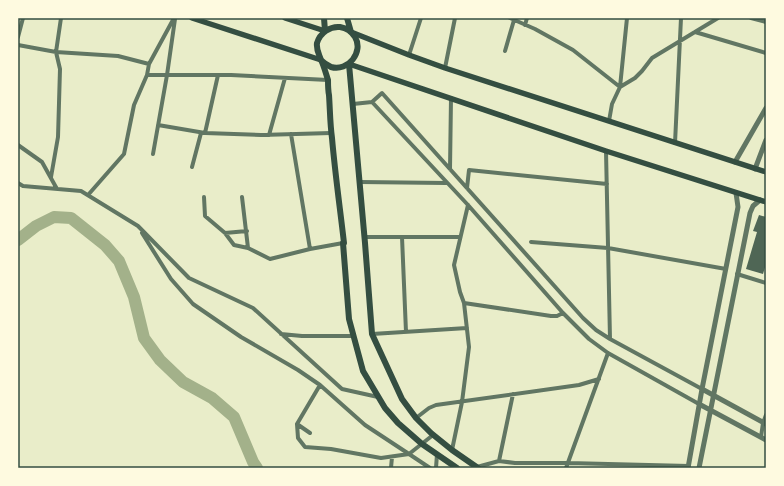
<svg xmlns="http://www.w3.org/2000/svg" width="784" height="486" font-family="'PT Sans',sans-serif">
<rect width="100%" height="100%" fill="#e9edc9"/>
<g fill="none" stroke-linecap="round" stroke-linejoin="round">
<!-- river -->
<path stroke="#a3b18a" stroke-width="12" d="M18,240L36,226L54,217L71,218L105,245L119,261L134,297L144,338L160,360L183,382L212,398L234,417L253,462L257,468"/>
</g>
<!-- building -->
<path fill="#4f6655" d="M759,215L766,217V264L763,274L746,269L757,232L753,231Z"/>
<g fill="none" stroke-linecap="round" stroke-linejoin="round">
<!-- minor -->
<path stroke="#617663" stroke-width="4" d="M174,18L149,64L147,75H231L328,80
M510,18L535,29L573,50L620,87L627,18
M751,18L766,22
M525,25L527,18
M695,32L766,53
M18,37L23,18
M18,45L56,52L118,56L149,64
M505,51L514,20
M409,55L421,18
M445,68L455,18
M218,75L205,133L261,135L331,133
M372,102L468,205L563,313L589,339L608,353L699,404
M353,104L372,102L382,93L583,318L596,330L610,339L702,389
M609,121L612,104L620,87L635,78L642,71L652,58L718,18
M158,125L205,133
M291,134L310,249L343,243
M269,135L285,78
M675,143L681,18
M18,145L42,162L57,189
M606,151L610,339
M153,154L167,75L175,19
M192,167L201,133
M450,169L451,98
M51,177L58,137L60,69L56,52L61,18
M360,182L446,183
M18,183L23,186L81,191L138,226L189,278L253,308L342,389L378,397
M467,188L469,170L607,184
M88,195L124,154L134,105L147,75
M204,197L205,216L225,233L234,245L248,248
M242,197L248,248L270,259L310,249
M142,233L171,279L193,304L241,337L298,370L320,385L365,425L409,454L433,435
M225,233L247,231
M365,237H460
M402,237L406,332
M531,242L608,248L726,269
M737,274L766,283
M464,303L551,316H557L563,313
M281,334L302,336H354
M372,334L467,328
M320,385L297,424L298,438L305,447L331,449L381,458L409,454L430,468
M416,418L429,408L436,405L579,385L599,379
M297,424L310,433
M761,437L763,423L766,415
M452,450L462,402L469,347L464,303L460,292L454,265L468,205
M499,461L513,394
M477,467L499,461L515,463H568L689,466
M391,468L392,457
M436,468L437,454
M566,468L608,353"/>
<!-- tertiary -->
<path stroke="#617663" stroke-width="5" d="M735,162L766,108
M755,169L766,140
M702,389L766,424
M699,404L766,440
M688,468L702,389L738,207L736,193
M699,468L750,213L753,206L760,200"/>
<!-- secondary -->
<path stroke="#344e41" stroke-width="5.5" d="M192,18L321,60
M285,18L325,31
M351,32L409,55L445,68L766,172
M349,64L606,151L766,202"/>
<!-- primary -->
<path stroke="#344e41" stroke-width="6" d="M324,18L325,31
M347,18L351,32
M321,60C324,63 327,65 331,67C348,72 364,52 355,37C352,32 346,28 340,27C330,26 320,33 317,43C316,50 319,54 321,60C324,66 326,74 328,80C328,85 328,90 329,95C330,109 330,124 332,138C335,173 340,208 344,243H343L349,319L363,371L385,408L398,423L422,444L457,468
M349,64L365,243L372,334L402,399L416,418L431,433L452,450L478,468"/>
</g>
<!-- border -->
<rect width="784" height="486" fill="none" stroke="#fefae0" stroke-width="38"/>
<rect x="19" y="19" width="746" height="448" fill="none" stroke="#344e41" stroke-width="1.5"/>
</svg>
